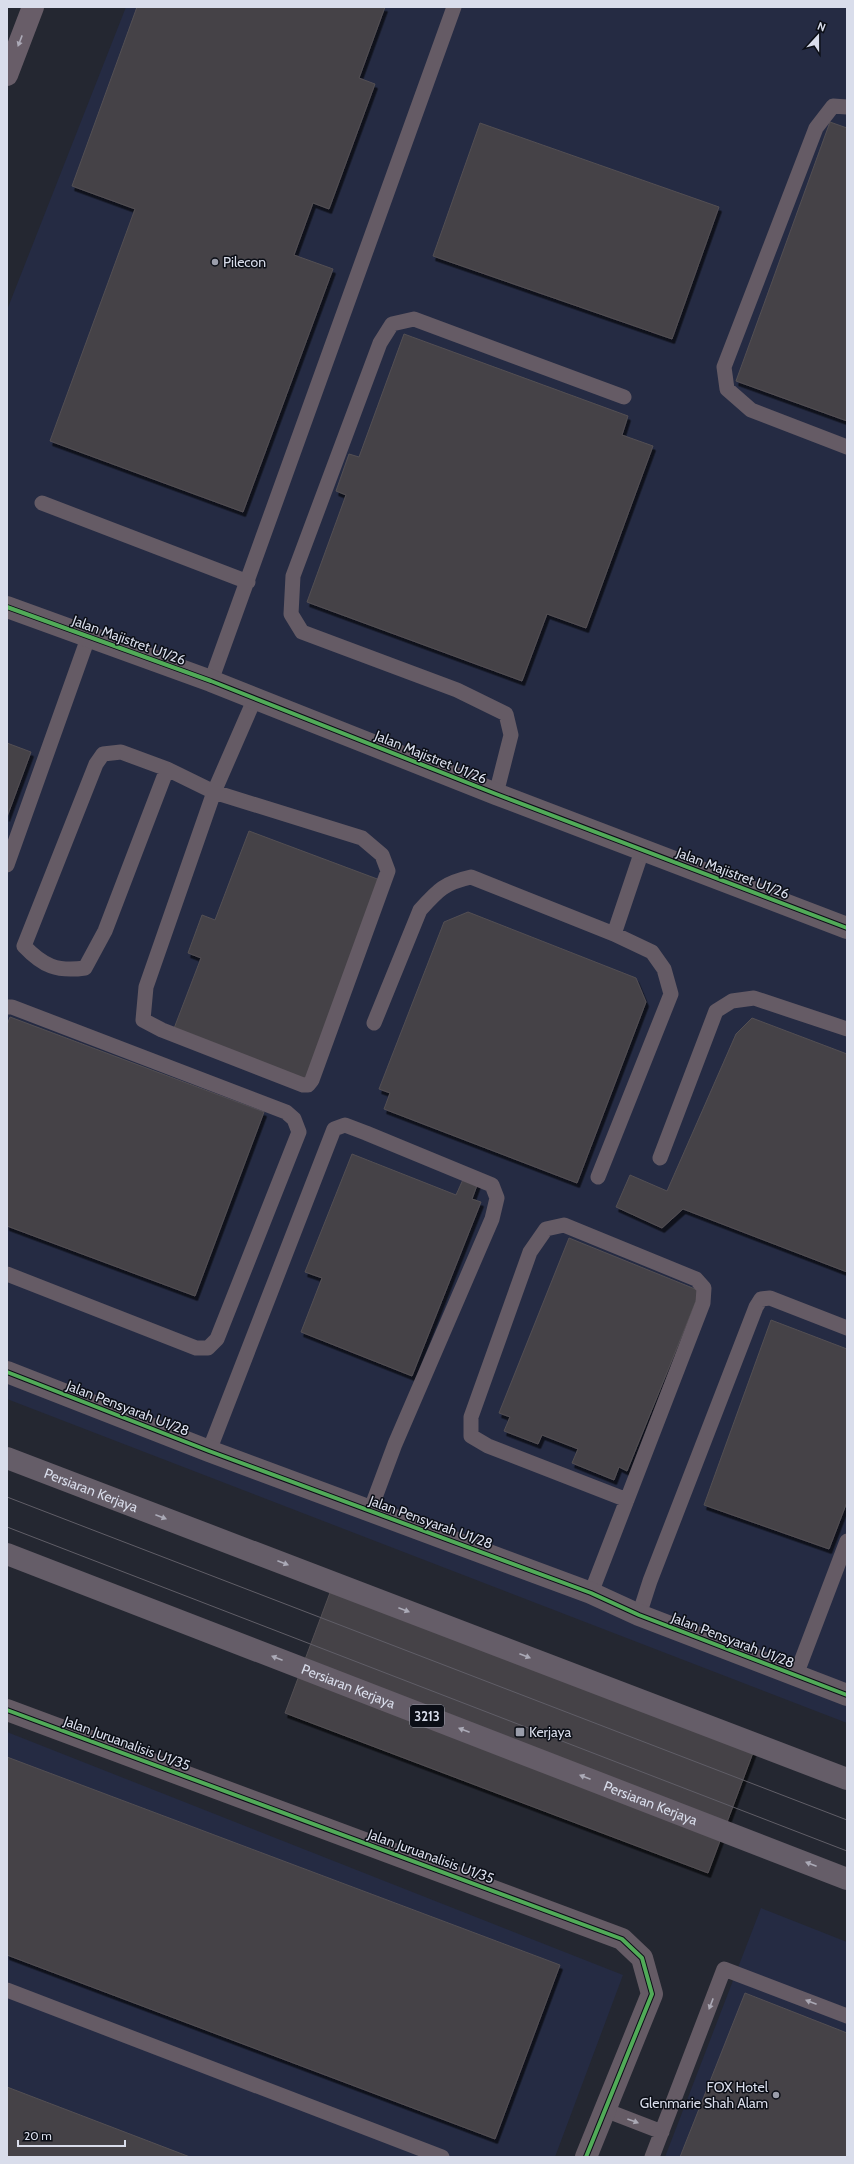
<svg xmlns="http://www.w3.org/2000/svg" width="854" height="2164" font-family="Cabin,sans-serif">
<defs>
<filter id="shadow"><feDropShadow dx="2.5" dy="4.5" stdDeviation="0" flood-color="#0009"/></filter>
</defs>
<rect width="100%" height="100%" fill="#242731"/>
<!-- built -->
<path fill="#252b43" d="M126,7H847V1723L7,1399V310Z
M7,1732L623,1975L555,2157H7Z
M761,1908L847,1942V2157H665Z"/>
<!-- building -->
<path fill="#454247" stroke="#534f53" filter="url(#shadow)" d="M137,7H385L359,78L375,84L329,209L313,203L294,255L333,269L243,512L50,441L135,209L72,186Z
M830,122L847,128V421L736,381Z
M480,123L719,207L672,339L433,256Z
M404,334L628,416L622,435L653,446L586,628L547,614L522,681L307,602L346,495L336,491L349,454L359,457Z
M7,743L31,752L7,817Z
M249,831L380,880L305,1081L173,1031L201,958L188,953L202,915L215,920Z
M468,912L636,978L646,1002L577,1183L384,1109L390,1093L379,1089L444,922Z
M10,1017L264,1112L195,1296L7,1226V1025Z
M752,1018L847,1054V1272L683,1209L662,1228L616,1207L630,1175L667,1191L736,1034Z
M352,1154L456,1195L465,1175L479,1180L472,1199L481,1202L412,1376L301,1332L322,1278L305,1272Z
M569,1238L700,1291L627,1471L619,1467L614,1480L572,1463L578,1449L542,1435L538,1444L504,1431L510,1417L499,1413Z
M771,1320L847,1349V1502L829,1549L704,1505Z
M331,1590L754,1750L708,1873L285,1713Z
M7,1757L560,1965L495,2139L7,1955Z
M745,1993L847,2033V2157H680Z
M7,2087L190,2157H7Z"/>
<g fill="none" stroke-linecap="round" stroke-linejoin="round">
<!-- lane -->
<path stroke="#655b65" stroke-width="15" d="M847,107L833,106L816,128L724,367L727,389L751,410L847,447
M42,503L248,582
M211,681L454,7
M167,769L105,931L85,968C57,972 43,966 24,946L96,764L103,754L121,752L167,769L214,792L362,838L382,855L388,871L312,1080L308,1085H303L162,1030L143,1020L146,987L214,792L255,698
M496,794L511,735L506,714L457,690L302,632L291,614L293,576L380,343L392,324L414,319L624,397
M7,865L88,638
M614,934L642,851
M7,1007H12L286,1112L294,1119L299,1132L217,1339L208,1348H196L7,1274
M374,1023L420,910C438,890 444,883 471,877L614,934L652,952L664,969L671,994L598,1177
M660,1158L716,1011L732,1001L754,998L847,1029
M209,1451L334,1129L345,1125L366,1133L492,1185L497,1198L492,1219L395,1444L370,1511
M591,1593L703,1303L704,1288L696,1279L564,1225L546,1229L530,1252L471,1417V1436L488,1446L627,1500
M639,1615L650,1581L756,1307L761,1299L770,1298L847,1328
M796,1675L847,1541
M7,1990L442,2157
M605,2110L662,2132
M652,2157L724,1969L847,2016"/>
<!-- street -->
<path stroke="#655b65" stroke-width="22" d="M7,607L211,681L496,794L847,928
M7,1372L209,1451L591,1593L639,1615L847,1695
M7,1710L622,1939L642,1958L652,1994L586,2157"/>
<!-- secondary -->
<path stroke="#685d68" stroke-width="22" d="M7,75L33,7"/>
<!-- primary -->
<g stroke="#655d68" stroke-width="22">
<path id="s1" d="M7,1458L847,1779"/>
<path id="s2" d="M7,1554L847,1879"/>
</g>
<!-- tram -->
<path stroke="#605e67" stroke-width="1" d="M7,1497L847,1820
M7,1527L847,1851"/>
<!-- cycleway casing -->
<g stroke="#0b0e16" stroke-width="6">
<path id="cycleway" d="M7,607L211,681L496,794L847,928
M7,1372L209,1451L591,1593L639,1615L847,1695
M7,1710L622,1939L642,1958L652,1994L586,2157"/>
</g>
<!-- cycleway -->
<use href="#cycleway" stroke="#51ab58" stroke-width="4"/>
</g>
<!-- one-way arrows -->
<defs><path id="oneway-solid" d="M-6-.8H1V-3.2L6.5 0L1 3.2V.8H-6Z"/></defs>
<use fill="#acaab7" href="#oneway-solid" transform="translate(20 41) rotate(111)"/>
<g fill="#abaab7">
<use href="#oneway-solid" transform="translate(161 1517) rotate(21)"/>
<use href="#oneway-solid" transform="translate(283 1563) rotate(21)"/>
<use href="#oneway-solid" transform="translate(404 1610) rotate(21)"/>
<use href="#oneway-solid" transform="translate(525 1656) rotate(21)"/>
<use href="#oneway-solid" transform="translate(277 1658) rotate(-159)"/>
<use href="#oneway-solid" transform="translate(464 1730) rotate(-159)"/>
<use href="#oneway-solid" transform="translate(585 1777) rotate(-159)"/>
<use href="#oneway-solid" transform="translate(811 1864) rotate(-159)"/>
</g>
<g fill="#aba9b5">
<use href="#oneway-solid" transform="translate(811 2002) rotate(-159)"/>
<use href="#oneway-solid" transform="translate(711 2004) rotate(111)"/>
<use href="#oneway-solid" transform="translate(633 2121) rotate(20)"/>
</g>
<!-- markers -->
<g fill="#9a9daa" stroke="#0b0e16" stroke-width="1.5">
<circle cx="215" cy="262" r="4"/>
<rect x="515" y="1727" width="10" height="10" rx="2"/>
<circle cx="776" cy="2095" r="4"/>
</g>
<g text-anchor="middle" stroke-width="3" stroke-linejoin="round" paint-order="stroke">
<!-- shield labels -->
<rect fill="#0b0e16" stroke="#9b9fab" stroke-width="1" x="410" y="1705" width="34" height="22" rx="3"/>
<g font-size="13" font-weight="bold" fill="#d9ddeb">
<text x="427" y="1721">3213</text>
</g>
<!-- poi labels -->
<g font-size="14" fill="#d9ddeb" stroke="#0b0e16" text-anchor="start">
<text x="223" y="267">Pilecon</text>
<text x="529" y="1737">Kerjaya</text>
<text x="768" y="2092" text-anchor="end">FOX Hotel<tspan x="768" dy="16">Glenmarie Shah Alam</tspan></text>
</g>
<!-- street labels -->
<g font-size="14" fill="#d9ddeb" stroke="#0b0e16">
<text transform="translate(129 640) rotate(20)" y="5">Jalan Majistret U1/26</text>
<text transform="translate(431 757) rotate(22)" y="5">Jalan Majistret U1/26</text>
<text transform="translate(733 873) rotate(21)" y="5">Jalan Majistret U1/26</text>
<text transform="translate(128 1408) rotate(21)" y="5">Jalan Pensyarah U1/28</text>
<text dy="5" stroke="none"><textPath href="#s1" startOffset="90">Persiaran Kerjaya</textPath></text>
<text transform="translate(431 1522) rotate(20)" y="5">Jalan Pensyarah U1/28</text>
<text transform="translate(733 1640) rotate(21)" y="5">Jalan Pensyarah U1/28</text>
<text dy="5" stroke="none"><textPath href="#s2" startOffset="366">Persiaran Kerjaya</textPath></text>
<text transform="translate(127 1743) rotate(20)" y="5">Jalan Juruanalisis U1/35</text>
<text dy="5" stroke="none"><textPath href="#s2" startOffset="690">Persiaran Kerjaya</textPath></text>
<text transform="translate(431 1856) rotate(20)" y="5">Jalan Juruanalisis U1/35</text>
</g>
</g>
<!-- border -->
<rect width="854" height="2164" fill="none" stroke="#d9ddeb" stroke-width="16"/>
<!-- north arrow -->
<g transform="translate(818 36) rotate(21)" stroke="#0b0e16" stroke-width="3" paint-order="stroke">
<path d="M0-3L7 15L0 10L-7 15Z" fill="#d9ddeb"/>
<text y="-6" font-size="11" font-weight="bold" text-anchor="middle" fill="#d9ddeb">N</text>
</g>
<!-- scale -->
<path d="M18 2140v6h107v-6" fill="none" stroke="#d9ddeb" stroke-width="2"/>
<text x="24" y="2140" font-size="12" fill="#d9ddeb" stroke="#0b0e16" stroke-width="3" paint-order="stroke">20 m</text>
</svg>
